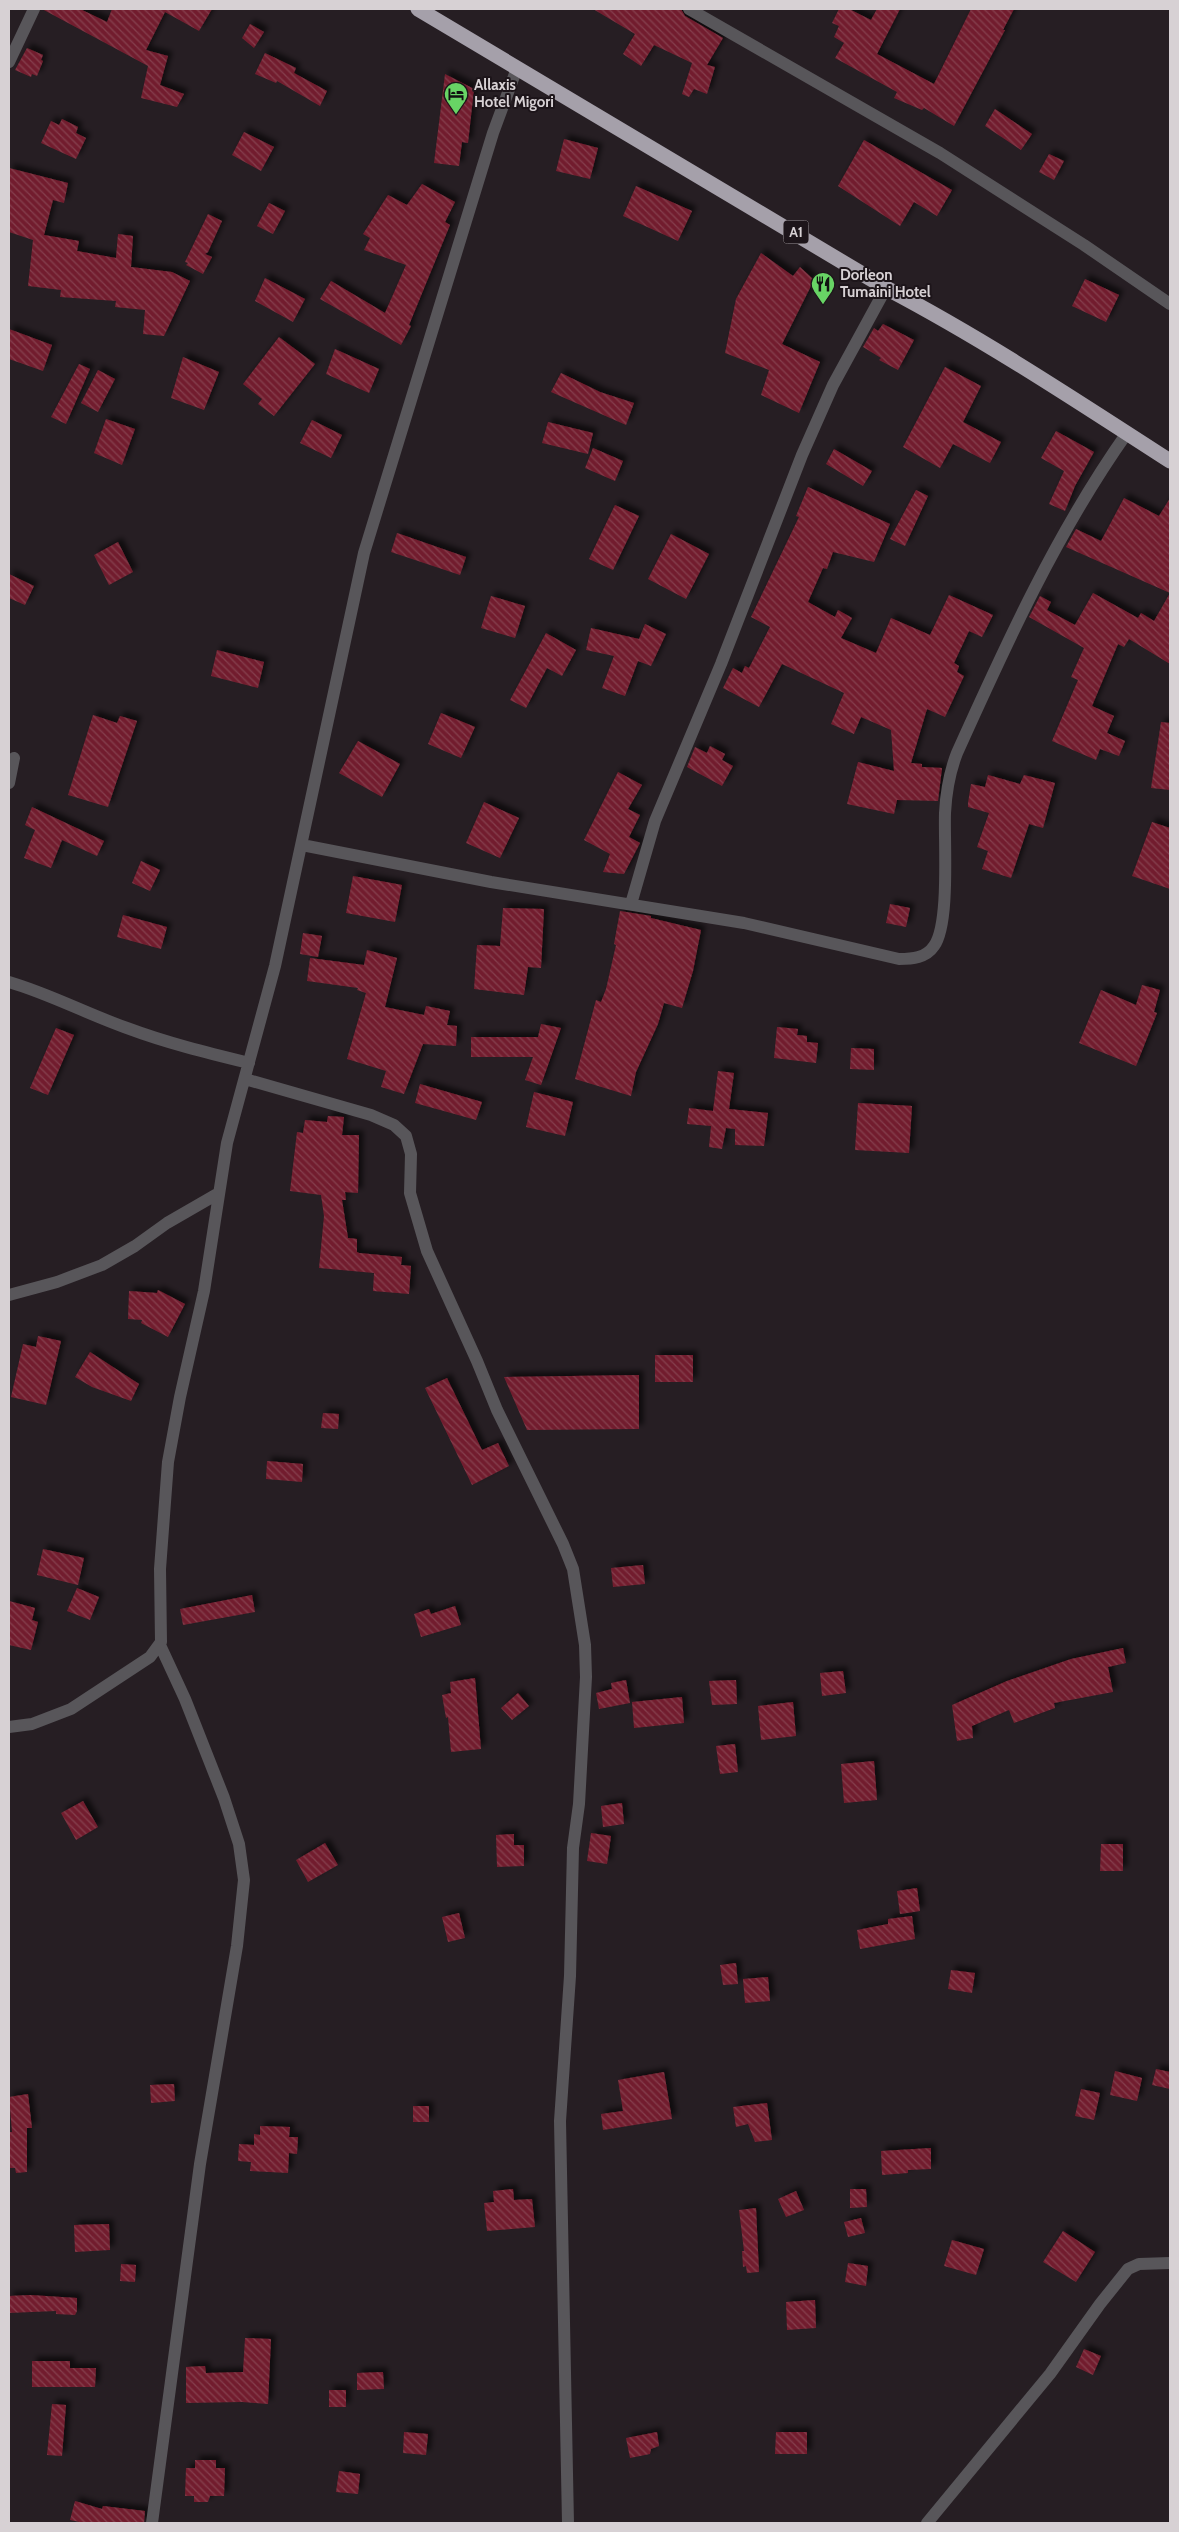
<svg xmlns="http://www.w3.org/2000/svg" width="1179" height="2532" font-family="Cabin,sans-serif">
<defs>
<pattern id="building-back-hatch" width="6" height="6" patternUnits="userSpaceOnUse" patternTransform="scale(1.25)"><rect width="6" height="6" fill="#721f2f"/><path d="M-1 5l2 2M0 0l6 6M5-1l2 2" fill="none" stroke="#853e4c"/></pattern>
<filter id="shadow"><feDropShadow dx="4.5" dy="-4.5" stdDeviation="2.5" flood-color="#0009"/></filter>
</defs>
<rect width="100%" height="100%" fill="#261e23"/>
<!-- building -->
<path fill="url(#building-back-hatch)" filter="url(#shadow)" d="M42,9H80L107,22L112,9H212L199,31L165,12L146,50L168,56L160,85L184,94L177,107L141,98L148,66Z
M593,9H681L685,16L723,38L707,65L715,67L707,94L694,89L689,97L682,94L692,63L654,45L641,66L623,54L635,34Z
M839,9H849L871,20L877,9H900L877,54L934,84L971,9H1014L1003,30H1005L954,126L924,108L922,110L894,98L897,92L835,58L844,43L834,37L839,26L832,23Z
M250,24L264,32L254,48L242,38Z
M27,48L43,55L41,60L43,61L37,76L32,74L31,77L15,70Z
M265,53L296,68L294,73L327,91L320,106L277,81L276,83L255,74Z
M445,74L474,89L468,143L462,142L459,166L434,163Z
M995,109L1032,134L1021,150L985,126Z
M62,119L78,127L76,133L86,138L76,159L41,143L51,121L59,125Z
M244,132L274,147L261,171L232,155Z
M564,139L598,148L590,179L556,171Z
M864,140L952,190L937,216L914,202L900,226L838,186Z
M1049,154L1064,161L1054,180L1039,172Z
M9,168L68,183L64,203L53,200L44,235L79,241L77,251L116,258L118,234L133,236L131,267L172,272L190,281L164,336L143,334L145,310L115,307L116,301L60,297L61,290L28,286L33,240L9,232Z
M422,184L455,202L445,222L450,225L409,325L411,326L401,345L320,299L331,281L385,313L406,265L364,250L370,238L363,234L388,195L407,205Z
M636,186L692,211L678,241L623,216Z
M269,203L285,211L273,234L257,226Z
M208,214L222,221L208,252L205,254L212,257L203,274L186,265L188,263L185,262Z
M761,253L793,276L800,267L814,280L782,344L820,362L799,413L761,395L769,370L725,353L736,299Z
M265,278L305,299L293,322L255,301Z
M1085,279L1119,295L1106,322L1072,306Z
M883,324L914,340L898,370L879,360L881,358L863,347L874,328L878,331Z
M9,329L52,345L43,371L9,359Z
M279,337L315,364L274,416L258,404L262,399L243,384Z
M335,349L379,369L369,393L326,374Z
M183,357L219,372L204,410L171,398Z
M79,364L90,369L66,424L51,417Z
M945,367L981,386L963,422L1001,442L990,463L953,444L940,468L903,447Z
M98,370L115,379L98,412L81,403Z
M561,373L600,392L634,403L626,425L551,392Z
M106,419L135,429L122,465L94,453Z
M312,420L342,435L331,458L300,443Z
M548,422L593,433L588,454L542,443Z
M1056,431L1094,452L1075,486L1065,511L1049,504L1064,471L1041,458Z
M593,448L623,461L615,481L585,468Z
M834,449L872,471L863,486L826,464Z
M808,487L890,524L874,562L833,552L827,569L823,568L808,602L835,617L838,610L852,618L841,638L876,653L891,618L930,635L949,595L993,615L982,637L969,631L954,663L959,666L957,672L964,676L945,717L927,709L911,763L922,764V767L942,768L938,801L897,800L894,814L847,804L858,762L894,771L891,730L861,717L854,734L831,724L844,693L782,664L759,707L723,688L733,668L742,673L745,666L749,668L770,627L751,617L799,517L796,516Z
M916,490L928,496L905,546L890,539Z
M1124,498L1159,516L1170,498V593L1066,547L1076,529L1101,541Z
M615,505L639,516L613,570L589,559Z
M397,533L466,557L460,575L391,552Z
M671,534L709,554L686,599L648,579Z
M118,542L133,572L109,585L94,555Z
M9,574L34,586L25,605L9,598Z
M1093,593L1138,618L1141,613L1154,621L1170,593V664L1129,639L1124,647L1118,644L1092,706L1114,716L1107,733L1125,741L1119,756L1100,749L1096,760L1052,741L1078,680L1071,677L1084,648L1029,617L1040,596L1051,602L1047,610L1075,625Z
M491,596L525,606L515,638L481,628Z
M645,624L666,634L651,666L638,661L625,696L602,688L614,656L586,650L591,628L639,639Z
M546,633L576,650L562,676L547,668L526,708L510,700Z
M217,650L264,662L258,688L211,676Z
M441,713L475,727L461,758L428,744Z
M93,715L117,723L120,716L137,721L108,807L68,795Z
M1161,722L1170,723V790L1151,788Z
M358,741L400,764L382,797L339,773Z
M710,746L725,754L722,760L733,766L722,786L687,767L695,747L707,753Z
M618,772L642,785L628,809L640,815L629,837L640,843L624,874L603,872L610,854L584,840Z
M988,775L1020,784L1024,775L1055,783L1043,828L1029,824L1011,878L982,869L988,851L977,847L989,813L968,807V803L971,784L985,787Z
M484,802L519,818L500,858L466,843Z
M32,807L104,841L97,856L62,840L51,868L24,858L35,830L25,825Z
M1152,822L1170,828V889L1132,876Z
M141,861L160,870L150,891L132,883Z
M353,876L402,885L395,922L346,913Z
M890,904L910,908L906,927L886,923Z
M503,908L544,909L541,968L528,967L524,995L474,989L477,945L500,946Z
M620,911L651,916V918L701,930L693,971L682,1008L664,1003L658,1024L636,1072L631,1096L575,1079L596,1000L601,1002L606,989L616,945L614,944Z
M123,915L167,927L161,949L117,937Z
M303,933L322,936L318,957L300,954Z
M367,950L397,958L385,1007L424,1015L426,1006L450,1011L447,1025L457,1026L456,1046L423,1044L404,1094L381,1087L386,1071L347,1059L366,993L357,990L358,988L307,981L310,958L364,965Z
M1142,985L1160,990L1154,1012L1157,1013L1136,1066L1079,1043L1101,990L1136,1005Z
M541,1024L561,1028L541,1085L525,1080L533,1057H471V1037H538Z
M777,1027L798,1029L797,1035L807,1036V1042L818,1043L816,1063L774,1058Z
M56,1028L74,1035L48,1095L30,1088Z
M851,1048L874,1049V1070L850,1069Z
M718,1071L734,1073L729,1109L768,1113L764,1146L735,1145V1129L726,1128L722,1149L709,1147L711,1126L687,1124L689,1108L713,1111Z
M420,1084L482,1102L476,1120L415,1103Z
M534,1092L573,1102L565,1136L526,1127Z
M858,1103L912,1106L909,1153L855,1150Z
M328,1116L344,1117L342,1135H359L358,1193L345,1192L346,1200H342L348,1238L357,1239V1252L359,1253L402,1257L401,1265L411,1266L409,1294L373,1291L374,1273L319,1268L324,1216L321,1195L290,1191L297,1132L303,1133L305,1120L327,1122Z
M158,1290L185,1304L168,1337L141,1323L142,1320L128,1319L129,1291L157,1293Z
M38,1336L61,1341L46,1405L11,1397L23,1344L36,1347Z
M90,1352L139,1384L131,1401L92,1387L75,1377Z
M655,1355H693V1382H655Z
M639,1375V1429L527,1430L504,1377Z
M447,1378L482,1450L498,1443L509,1466L472,1485L425,1388Z
M323,1413L339,1414L338,1429L321,1428Z
M267,1461L303,1464L302,1482L266,1479Z
M43,1549L84,1558L78,1585L37,1575Z
M643,1565L645,1584L613,1587L611,1568Z
M77,1588L99,1597L90,1620L67,1611Z
M252,1595L255,1612L183,1625L180,1609Z
M9,1601L35,1608L32,1620L38,1622L31,1650L9,1645Z
M455,1606L461,1625L421,1637L414,1614L429,1609L431,1614Z
M1123,1648L1126,1663L1108,1667L1113,1692L1054,1703L1055,1708L1014,1723L1009,1710L972,1726L973,1738L957,1741L952,1705L1007,1681L1071,1659Z
M843,1671L846,1693L822,1696L820,1673Z
M475,1678L481,1749L451,1752L448,1717L446,1718L442,1695L451,1693L450,1682Z
M626,1680L630,1703L599,1709L596,1693L612,1689L611,1683Z
M736,1680L737,1704L712,1705L709,1681Z
M518,1693L529,1706L512,1720L501,1708Z
M682,1697L684,1723L634,1728L632,1702Z
M793,1702L796,1736L761,1740L758,1706Z
M735,1744L738,1772L720,1774L716,1746Z
M874,1761L877,1800L844,1803L841,1764Z
M83,1801L98,1827L76,1840L61,1813Z
M622,1803L624,1824L603,1827L601,1806Z
M591,1833L611,1836L607,1864L587,1861Z
M514,1834V1845H524V1866L497,1867L496,1835Z
M325,1843L338,1865L308,1882L296,1860Z
M1101,1844H1123V1871H1100Z
M917,1888L920,1911L900,1914L897,1891Z
M459,1913L465,1938L448,1942L442,1917Z
M912,1916L915,1939L860,1949L857,1930L888,1924V1919Z
M736,1963L738,1984L723,1985L720,1965Z
M951,1970L975,1973L972,1993L948,1989Z
M768,1977L770,2001L745,2003L743,1979Z
M1156,2069L1170,2072V2089L1152,2085Z
M1115,2071L1142,2078L1137,2101L1110,2095Z
M664,2072L672,2119L603,2130L601,2114L623,2111L618,2080Z
M174,2084L175,2101L151,2103L150,2085Z
M1081,2089L1100,2093L1094,2120L1075,2116Z
M28,2094L32,2128H27V2172L16,2173L15,2168H9V2132H12L9,2097Z
M767,2103L772,2140L755,2142L748,2124L736,2127L733,2107Z
M413,2106H429V2122H413Z
M260,2126L290,2127L289,2137H298L297,2154L289,2153L288,2173L250,2171L251,2162L238,2161L239,2144L254,2145V2134L260,2135Z
M931,2148V2169L908,2170V2173L882,2175L881,2151Z
M513,2189L514,2200L532,2199L535,2227L487,2231L484,2203L494,2202L493,2191Z
M850,2189H866L867,2207L850,2208Z
M796,2191L804,2210L786,2217L778,2199Z
M756,2208L759,2272L747,2273L746,2266L743,2267L742,2251H744L739,2210Z
M861,2218L865,2233L848,2237L844,2222Z
M109,2224L110,2250L75,2252L74,2225Z
M1063,2231L1095,2252L1076,2282L1043,2262Z
M952,2240L984,2249L976,2275L944,2266Z
M848,2263L868,2266L866,2286L845,2282Z
M121,2264L136,2265L135,2282L120,2281Z
M30,2295L77,2298V2311L75,2315L56,2314V2311L9,2313V2296Z
M815,2300L816,2328L787,2330L786,2302Z
M245,2338L271,2339L268,2404L242,2402L186,2403V2367L205,2366L206,2373L243,2372Z
M1084,2349L1101,2356L1093,2375L1076,2367Z
M32,2361H70V2368H96L95,2387H32Z
M383,2372L384,2389L357,2390V2373Z
M329,2390H346V2407H329Z
M52,2404L66,2405L62,2456L47,2455Z
M404,2432L428,2434L426,2455L403,2453Z
M657,2432L659,2446L651,2449L650,2454L630,2458L626,2438Z
M776,2432H807V2454H775Z
M195,2460H216V2468H225L224,2496H210L208,2502H194V2496H185L186,2468H195Z
M339,2471L360,2474L358,2494L336,2492Z
M75,2501L102,2509L103,2506L145,2511L144,2523H84L70,2520Z"/>
<g fill="none" stroke-linecap="round" stroke-linejoin="round">
<!-- minor -->
<path stroke="#58565a" stroke-width="12" d="M689,9L940,153L1084,245L1170,304
M9,62L34,9
M9,783L14,758
M302,845L491,882L744,923L899,959C912,959 926,958 934,946C950,924 944,843 945,813C946,793 950,771 957,753C1007,642 1057,532 1127,433
M631,904L655,821L721,664L802,455L833,385L886,288
M9,982C50,994 87,1014 127,1028C167,1043 208,1053 249,1063
M245,1079L371,1115L394,1125L406,1136L411,1154L410,1193L427,1251L477,1361L497,1410L563,1544L573,1569L585,1645L586,1677L579,1804L573,1848L570,1976L560,2121L568,2523
M9,1295L57,1282L102,1265L135,1246L167,1223L219,1193
M9,1727L32,1724L71,1709L150,1657L161,1642L160,1569L168,1462L180,1397L204,1291L227,1143L275,966L364,553L493,133L517,68
M152,2523L200,2164L237,1946L244,1880L239,1844L224,1798L185,1699L160,1645
M927,2523L1050,2374L1100,2304L1128,2269L1139,2264L1170,2263"/>
<!-- highway -->
<path stroke="#a5a0aa" stroke-width="15" d="M418,9L886,288C985,340 1077,401 1170,461"/>
</g>
<!-- icons -->
<defs>
<g id="hotel-pin" transform="scale(1.25)"><path d="M0 17L-7.5 6A9.5 9.5 0 1 1 7.5 6Z" fill="#68d465" stroke="#1d151a"/><path d="M-6-4.5h1.5V1H6V5H4.5V3h-9V5H-6ZM-4 0a1.8 1.8 0 1 1 3.6 0ZM.5 0V-2.5h3Q6-2.5 6 0Z" fill="#111"/></g>
<g id="restaurant-pin" transform="scale(1.25)"><path d="M0 17L-7.5 6A9.5 9.5 0 1 1 7.5 6Z" fill="#68d465" stroke="#1d151a"/><path d="M-5-6h1v4h1v-4h1v4h1v-4h1v5L-1.5 .5V6h-2V.5L-5-1ZM5-6V6H3V1.5H1.5Q1.5-4 5-6Z" fill="#111"/></g>
</defs>
<g fill-rule="evenodd">
<use href="#hotel-pin" x="456" y="94"/>
<use href="#restaurant-pin" x="823" y="284"/>
</g>
<g text-anchor="middle" stroke-width="4" stroke-linejoin="round" paint-order="stroke">
<!-- shield labels -->
<rect fill="#1d151a" stroke="#9f999c" stroke-width="1" x="783.5" y="220.5" width="25" height="23" rx="4"/>
<g font-size="14" font-weight="bold" fill="#d7d1d4">
<text x="796" y="237">A1</text>
</g>
<!-- poi labels -->
<g font-size="15" font-weight="bold" fill="#d7d1d4" stroke="#1d151a" text-anchor="start">
<text x="474" y="90">Allaxis<tspan x="474" dy="17">Hotel Migori</tspan></text>
<text x="840" y="280">Dorleon<tspan x="840" dy="17">Tumaini Hotel</tspan></text>
</g>
</g>
<!-- border -->
<rect width="1179" height="2532" fill="none" stroke="#d7d1d4" stroke-width="20"/>
</svg>
